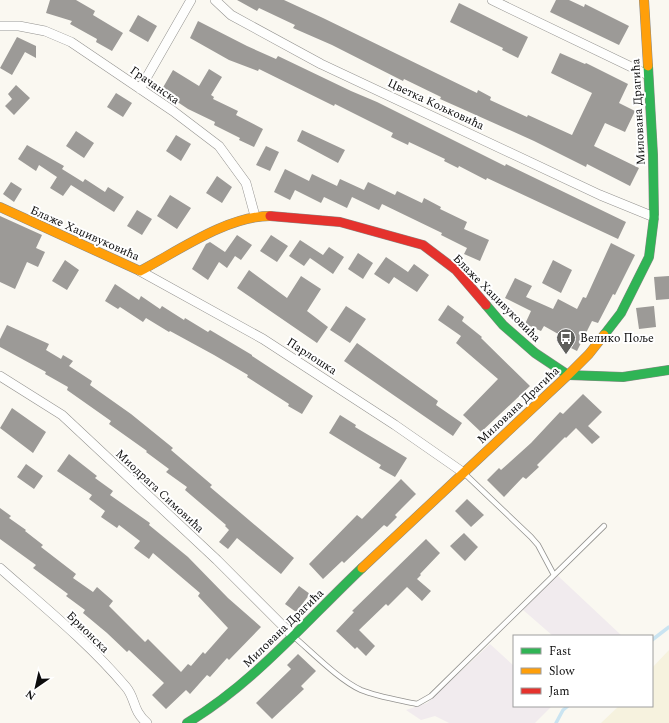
<svg xmlns="http://www.w3.org/2000/svg" width="669" height="723" font-family="Spectral,serif">
<rect width="100%" height="100%" fill="#faf8f1"/>
<!-- industrial -->
<path fill="#f1ebee" d="M556,574L621,635L553,636L522,609Z
M490,644L514,666V706H552L535,723H449L435,716L421,720L406,710L427,703Z"/>
<!-- farmland -->
<path fill="#f6f2de" d="M669,650V723H601L619,706H652V668Z"/>
<g fill="none" stroke-linecap="round" stroke-linejoin="round">
<!-- stream -->
<path stroke="#cae4f1" stroke-width="3.5" d="M652,640L669,627
M556,723L563,710L568,706"/>
</g>
<!-- building -->
<path fill="#9c9a97" d="M50,0H76L95,11L93,15L123,33L112,51L96,42L97,39L70,24L72,21L46,13Z
M237,0H284L323,18L477,93L478,90L491,97L490,100L527,117L528,115L572,135L592,93L551,73L560,53L585,64L586,63L628,84L619,103L635,111L625,132L605,123L594,146L639,168L630,186L587,164L586,167L534,141L458,107L440,99L441,97L404,79L403,81L332,45L293,28L295,25L259,8L257,11Z
M556,0H569L584,7L585,4L629,26L619,45L550,12Z
M459,3L528,37L518,58L502,50L503,48L450,22Z
M138,15L157,26L148,42L129,31Z
M198,21L247,46L276,59L278,56L351,91L377,102L505,166L506,164L626,222L618,239L487,178L486,180L459,166L458,168L444,161L445,159L409,142L408,145L391,137L393,133L335,104L334,106L259,69L258,71L229,60L190,38Z
M17,37L36,46V58L25,52L12,75L0,68Z
M209,69L222,77L211,95L214,97L213,99L238,111L236,115L263,129L254,147L239,140L240,138L214,125L215,122L188,109L161,91L173,70L199,86Z
M16,85L30,98L14,115L5,106L12,99L8,94Z
M116,93L132,103L123,117L107,107Z
M302,130L345,150L338,163L297,141Z
M76,131L94,143L84,158L66,146Z
M176,135L191,144L181,161L166,151Z
M27,145L64,166L62,169L83,182L85,179L105,192L108,187L124,197L114,212L71,185L63,196L50,188L57,177L39,165L36,171L18,159Z
M266,146L279,152L270,171L256,165Z
M285,169L309,181L312,174L337,186L340,179L364,190L368,182L395,195L397,191L422,203L424,198L441,207L440,209L467,222L464,229L489,240L480,261L464,254L467,248L441,235L442,233L382,204L379,210L352,197L347,208L324,197L321,203L295,190L290,200L274,192Z
M217,176L232,187L222,203L206,193Z
M11,182L22,189L14,202L3,194Z
M170,195L191,208L177,229L157,216Z
M137,210L152,219L142,235L127,226Z
M0,216L42,235L36,248L45,252L38,267L27,262L15,289L0,282Z
M237,235L252,245L241,260L235,256L227,268L219,262L208,280L192,269L206,244L210,242L225,252Z
M271,235L288,246L277,262L260,251Z
M300,240L323,255L329,247L344,257L333,274L310,258L304,266L289,256Z
M611,243L635,255L615,295L613,294L598,323L592,321L577,351L557,341L560,335L544,326L541,331L525,324L531,311L505,298L515,278L532,286L526,297L553,309L558,299L577,309L583,297L586,298Z
M358,253L373,263L363,279L348,269Z
M386,257L408,272L414,264L429,275L417,292L394,277L389,284L374,274Z
M65,260L79,270L67,290L52,281Z
M553,260L572,270L561,293L542,283Z
M249,270L287,298L301,276L321,289L307,311L328,327L317,343L237,288Z
M669,276V299L656,300L654,277Z
M115,284L139,300L141,296L160,309L162,306L184,320L185,318L208,332L210,330L252,355V356L313,396L302,414L288,406L289,404L247,377L248,375L214,355L170,331L169,332L146,318L143,322L120,307L118,309L105,301Z
M448,305L464,317L462,321L482,337L481,338L530,386L481,432L463,415L498,379L456,343L461,336L438,320Z
M346,306L366,319L350,343L330,330Z
M654,306L656,327L639,329L636,308Z
M7,325L49,344L46,350L61,359L63,355L73,361L69,366L92,381L90,385L131,414L173,448L171,450L212,485L210,487L294,558L281,574L237,538L228,549L219,542L229,530L225,526L226,525L185,490L187,487L166,472L169,469L146,452L147,451L109,424L111,421L67,390L68,387L45,374L46,372L0,347V339Z
M357,343L438,401L436,405L462,423L453,436L344,361Z
M583,394L602,412L588,426L600,437L592,444L576,428L566,438L565,437L537,465L539,467L526,479L523,477L504,497L487,480L499,468L501,470L531,443L560,412L563,414Z
M12,408L46,432L33,453L0,428Z
M340,415L356,425L355,427L407,458L395,477L379,468L381,465L329,433Z
M69,454L97,476L95,478L113,491L110,495L150,523L149,525L188,557L228,598L261,627L229,660L227,658L210,677L207,675L190,694L186,690L166,709L152,695L164,683L129,650L127,652L107,633L83,613L85,610L66,596L68,594L33,568L36,565L0,539V508L11,516L9,518L26,530L25,531L43,545L41,547L76,574L73,578L93,592L97,587L113,601L109,606L145,642L148,639L181,672L188,664L191,666L203,652L205,654L228,628L198,596L200,593L153,553L149,559L134,548L140,541L119,525L117,528L101,517L105,511L89,499L92,495L57,471Z
M26,464L43,476L34,489L17,477Z
M401,479L416,494L395,515L397,517L387,527L384,525L344,563L342,561L323,579L309,564L357,515L362,519Z
M467,499L484,515L471,527L455,511Z
M464,533L478,547L465,561L450,546Z
M426,539L440,553L420,574L421,575L417,579L431,591L422,601L407,587L388,606L386,604L359,630L375,646L366,656L357,647L355,649L336,631L354,612L352,611Z
M299,586L310,594L296,612L285,604Z
M298,654L316,671L301,686L304,689L272,719L256,703L291,669L287,665Z"/>
<g fill="none" stroke-linecap="round" stroke-linejoin="round">
<!-- lane casing -->
<g stroke="#93928f" stroke-width="6">
<path id="lane" d="M465,474L531,537L538,545L554,575
M293,636C312,652 339,680 361,690C378,697 399,700 417,704L431,696L604,526"/>
</g>
<!-- street casing -->
<g stroke="#93928f" stroke-width="10">
<path id="street" d="M215,0L231,15L321,64L600,195L654,217
M492,0L648,75
M0,26H19L45,31L71,42L173,111L219,146L246,183L255,216
M140,89L191,0
M140,271L263,339L395,425L464,473
M0,376L62,415L217,560L293,636
M0,568C43,606 89,643 126,687C136,699 132,710 147,723"/>
</g>
<!-- fast casing -->
<g stroke="#8a8986" stroke-width="10">
<path id="fast" d="M486,305L503,325L535,353L568,375L623,377L669,370
M604,335L621,313L649,257L654,217L653,155L648,66
M187,723C254,683 306,621 362,568"/>
</g>
<!-- slow casing -->
<g stroke="#8a8986" stroke-width="10">
<path id="slow" d="M644,0L648,66
M0,207L140,271C178,251 227,216 270,216
M362,568L568,375L589,354L604,335"/>
</g>
<!-- jam casing -->
<g stroke="#8a8986" stroke-width="10">
<path id="jam" d="M270,216L340,222L423,245L456,270L486,305"/>
</g>
<!-- lane -->
<use href="#lane" stroke="#fefefd" stroke-width="4.5"/>
<!-- street -->
<use href="#street" stroke="#fefefd" stroke-width="9"/>
<!-- fast -->
<use href="#fast" stroke="#30b455" stroke-width="9"/>
<!-- slow -->
<use href="#slow" stroke="#ff9f0a" stroke-width="9"/>
<!-- jam -->
<use href="#jam" stroke="#e5322d" stroke-width="9"/>
</g>
<!-- icons -->
<defs>
<g id="bus-pin" transform="scale(1)"><path d="M0 17L-7.5 6A9.5 9.5 0 1 1 7.5 6Z" fill="#5f5f5c" stroke="#fff"/><path d="M-5-6H5V4H4V6H2V4H-2V6H-4V4H-5ZM-3.5-4V0h7V-4ZM-3.5 1.2v1.5H-2V1.2ZM2 1.2v1.5H3.5V1.2Z" fill="#fff"/></g>
</defs>
<g fill-rule="evenodd">
<use href="#bus-pin" x="566" y="338"/>
</g>
<g text-anchor="middle" stroke-width="4" stroke-linejoin="round" paint-order="stroke">
<!-- street labels -->
<g font-size="12" fill="#0c0c0c" stroke="#fff">
<text transform="translate(155 85) rotate(35)" y="4">Грачанска</text>
<text transform="translate(436 104) rotate(25)" y="4">Цветка Кољковића</text>
<text transform="translate(638 112) rotate(-93)" y="4">Милована Драгића</text>
<text transform="translate(85 233) rotate(24)" y="4">Блаже Хаџивуковића</text>
<text transform="translate(497 298) rotate(45)" y="4">Блаже Хаџивуковића</text>
<text transform="translate(312 356) rotate(33)" y="4">Парлошка</text>
<text transform="translate(518 405) rotate(-43)" y="4">Милована Драгића</text>
<text transform="translate(160 491) rotate(43)" y="4">Миодрага Симовића</text>
<text transform="translate(283 628) rotate(-44)" y="4">Милована Драгића</text>
<text transform="translate(88 632) rotate(44)" y="4">Брионска</text>
</g>
<!-- poi labels -->
<g font-size="12" fill="#0c0c0c" stroke="#fff" text-anchor="start">
<text x="580" y="342">Велико Поље</text>
</g>
</g>
<!-- legend -->
<rect x="513" y="635" width="140" height="72" fill="#ffffff" stroke="#9e9e9e"/>
<rect x="521" y="648" width="20" height="6" fill="#30b455" stroke="#9e9e9e"/>
<text x="549" y="655" font-size="12" fill="#0c0c0c">Fast</text>
<rect x="521" y="668" width="20" height="6" fill="#ff9f0a" stroke="#9e9e9e"/>
<text x="549" y="675" font-size="12" fill="#0c0c0c">Slow</text>
<rect x="521" y="688" width="20" height="6" fill="#e5322d" stroke="#9e9e9e"/>
<text x="549" y="695" font-size="12" fill="#0c0c0c">Jam</text>
<!-- north arrow -->
<g transform="translate(36 687) rotate(214)" stroke="#ffffff" stroke-width="3" paint-order="stroke">
<path d="M0-3L7 15L0 10L-7 15Z" fill="#0c0c0c"/>
<text y="-6" font-size="11" font-weight="bold" text-anchor="middle" fill="#0c0c0c">N</text>
</g>
</svg>
